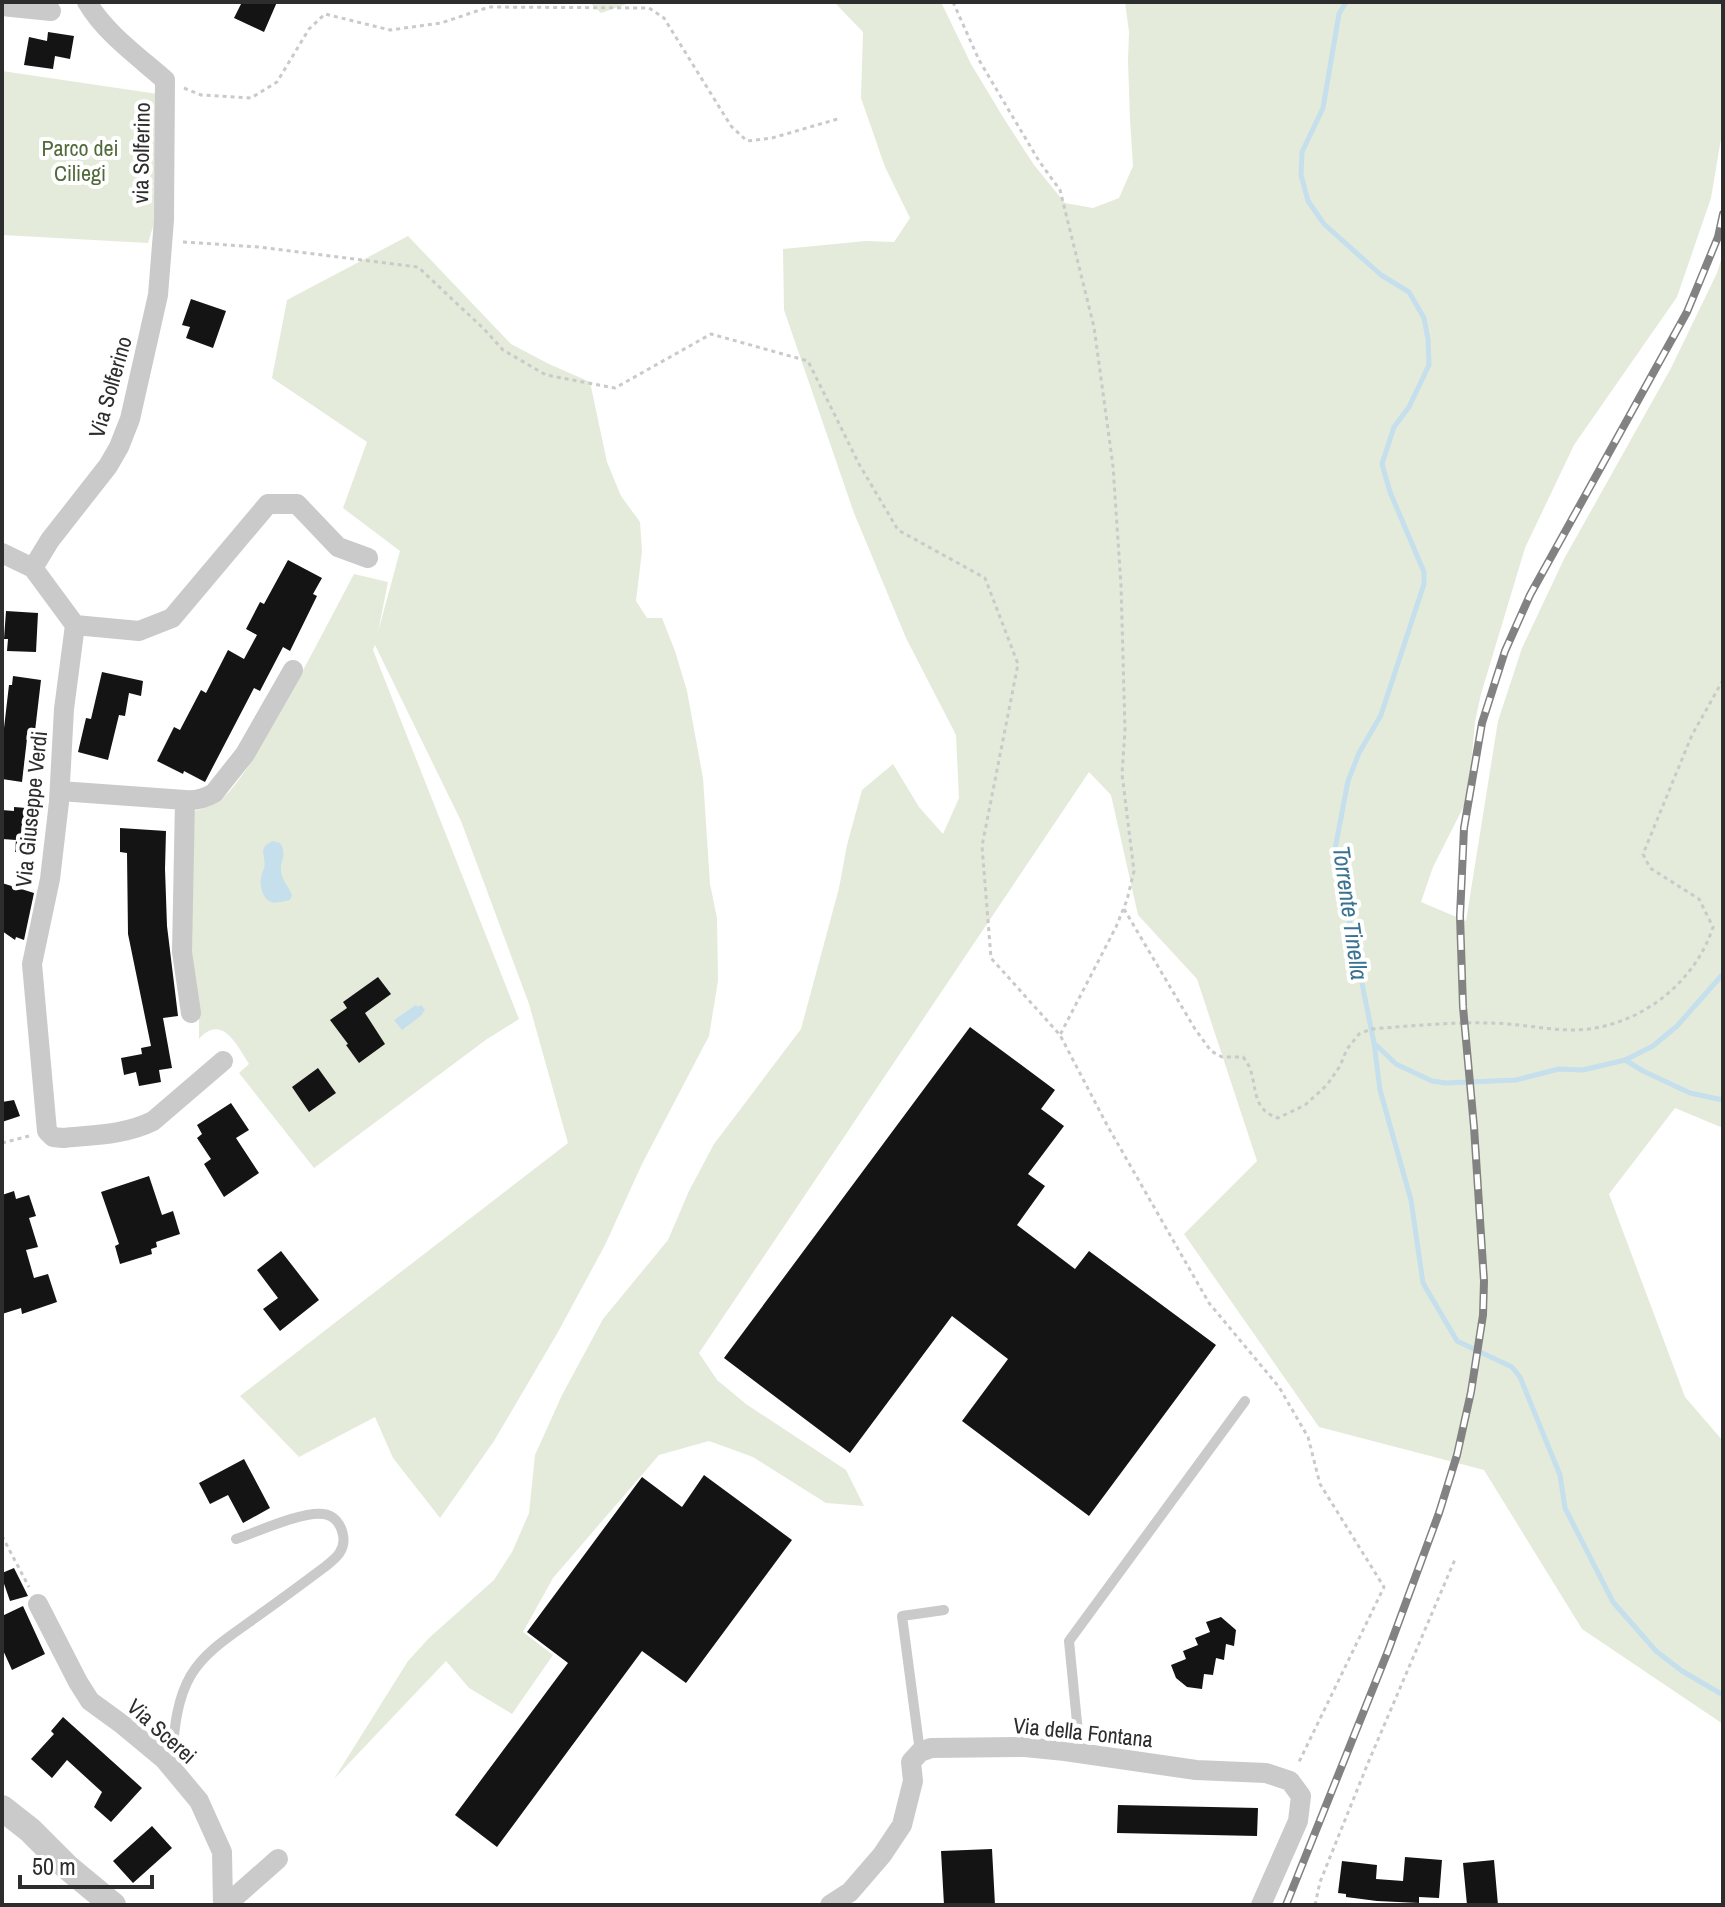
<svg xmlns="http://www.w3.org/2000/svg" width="1725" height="1907" font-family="'Archivo Narrow',sans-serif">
<rect width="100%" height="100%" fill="#fff"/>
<!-- green -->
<path fill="#e4ebda" d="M589,2H632L601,13Z
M834,2H941L971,64L1003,117L1034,165L1065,203L1093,208L1119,198L1133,166L1130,120L1128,61L1129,32L1125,2H1723V127L1711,198L1677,297L1574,445L1525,548L1481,694L1475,722L1468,798L1433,867L1421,902L1466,921L1498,721L1522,648L1564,559L1671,368L1717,273L1723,254V1128L1675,1108L1609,1194L1685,1397L1723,1441V1724L1582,1629L1484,1470L1319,1427L1184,1234L1257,1161L1197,979L1138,915L1111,795L1089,772L699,1353L717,1380L746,1404L846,1470L864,1506L826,1503L753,1457L709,1441L659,1455L553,1578L523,1632L553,1655L512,1714L469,1688L446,1661L334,1779L408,1661L429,1638L494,1580L512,1552L529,1513L535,1455L562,1395L603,1319L668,1240L689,1191L714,1144L801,1029L839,888L847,845L862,790L893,764L919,807L943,834L959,798L956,735L906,638L854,513L784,310L783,249L866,241L894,242L910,218L885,167L861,98L863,32Z
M2,71L158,94L161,201L148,243L2,235Z
M408,236L511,344L549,364L590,382L607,462L621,496L640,522L642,551L636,601L647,618H662L675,651L687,691L703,778L710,884L717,918L718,981L709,1036L642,1164L605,1245L558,1332L494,1441L440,1518L393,1458L375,1417L299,1457L240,1396L568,1143L529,1004L461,821L375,645L373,650L519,1019L487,1039L314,1168L239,1073L249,1064C237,1045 222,1013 199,1039V1014L191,966V812C205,808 218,804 228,793C246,773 259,748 272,725C301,676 327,625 354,574L388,582L378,632L400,551L343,508L367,442L272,378L287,300Z"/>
<!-- water -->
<path fill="#c5dfec" d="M273,841L280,843C287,854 281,858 281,870C281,879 289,887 292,895L290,900C285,901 275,904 271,902C261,898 259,882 262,874C262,872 264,870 264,868C267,856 256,848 273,841Z
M416,1005L418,1007L421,1005L425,1010L422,1013L423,1014L402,1030L394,1020Z"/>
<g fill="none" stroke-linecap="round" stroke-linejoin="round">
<!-- stream -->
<path stroke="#c5dfec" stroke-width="5" d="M1346,2L1339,14L1323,108L1302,152L1301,175L1308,201L1324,224L1381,275L1409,292L1424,318L1428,339L1429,365L1409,407L1394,427L1382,464L1390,492L1424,572V584L1381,715L1359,753L1348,781L1335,849L1374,1043L1380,1090L1411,1200L1423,1283L1457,1341L1512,1367L1520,1377L1560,1475L1565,1508L1613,1602L1656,1651L1682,1671L1723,1695
M1374,1043L1396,1064L1432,1081L1446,1083L1516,1080L1559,1069L1583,1070L1625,1060L1653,1046L1677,1026L1723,974
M1625,1060L1643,1071L1690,1093L1723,1100"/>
</g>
<!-- building -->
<path fill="#141414" d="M242,2H277L264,32L234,18Z
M48,32L74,36L70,59L55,56L53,69L24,65L29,37L47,41Z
M191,299L226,311L213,348L186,338L190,327L182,325Z
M288,560L322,578L313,594L317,596L290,651L283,647L260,691L254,688L205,782L184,771L183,774L157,761L174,727L180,730L201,690L206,693L228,650L244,659L257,635L246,629L260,602L264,604Z
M6,611L38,613L36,652L7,651L8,639H4Z
M102,672L143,681L141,696L129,693L125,716L119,715L108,760L78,752L86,718L91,719Z
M13,676L41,680L35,731L28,730L22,782L2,779V728H4L9,685H12Z
M14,807L39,809L37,842H33L32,854L15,852L16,840L2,839V810L14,811Z
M120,828L166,831L165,869L167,926L178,1016L163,1018L172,1068L159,1070L161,1082L139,1086L136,1072L124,1075L121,1058L142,1054L141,1048L151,1046L128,934L127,853L120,852Z
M2,883L34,893L24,940L16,937L15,940L2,931Z
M378,977L391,994L365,1013L385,1044L359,1063L346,1045L348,1044L330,1020L347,1008L343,1002Z
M970,1027L1055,1090L1041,1109L1064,1126L1028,1174L1045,1186L1017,1225L1075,1269L1089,1251L1216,1345L1089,1516L962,1421L1008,1359L952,1316L850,1453L724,1358Z
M318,1068L336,1093L309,1112L292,1087Z
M14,1100L20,1116L2,1122V1102Z
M231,1103L249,1130L236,1138L259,1173L224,1197L204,1164L211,1159L197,1138L202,1134L197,1125Z
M149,1176L162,1215L173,1211L180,1234L156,1242L157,1247L151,1249L152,1254L120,1264L115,1246L119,1244L101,1192Z
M14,1191L16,1199L29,1195L36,1216L29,1218L38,1247L26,1250L34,1278L48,1274L57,1302L22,1314L21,1308L2,1314V1195Z
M281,1251L319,1300L280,1331L263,1309L278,1298L257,1270Z
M244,1459L270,1508L243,1523L228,1495L210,1504L199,1483Z
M704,1475L792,1540L686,1683L642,1651L497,1847L455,1815L568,1663L527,1632L642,1477L682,1507Z
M14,1568L28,1596L10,1601L2,1578V1573Z
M23,1606L45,1654L12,1670L2,1648V1616Z
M1221,1617L1236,1630L1234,1646L1226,1644L1224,1660L1216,1658L1213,1675L1204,1674L1202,1689L1187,1687L1176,1678L1171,1665L1186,1659L1183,1651L1198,1645L1195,1638L1210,1632L1206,1622Z
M63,1717L142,1788L111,1822L94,1807L102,1792L67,1760L52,1778L31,1759L54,1734L51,1731Z
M1118,1805L1258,1808L1257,1836L1117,1833Z
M152,1826L172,1848L133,1883L113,1861Z
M992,1849L995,1905H944L941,1851Z
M1405,1857L1442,1860L1439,1898L1419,1897V1903L1377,1901L1346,1897V1894L1338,1893L1342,1861L1377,1865L1376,1879L1403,1881Z
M1494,1860L1498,1905H1467L1463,1863Z"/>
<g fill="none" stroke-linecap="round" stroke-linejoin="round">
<!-- path -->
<path stroke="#cacaca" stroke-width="3" stroke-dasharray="4 4" stroke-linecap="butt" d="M953,2L979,60L1039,161L1060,190L1094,327L1113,466L1121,585L1125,730L1122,774L1134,871L1127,900L1116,927L1060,1035
M184,88L201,95L251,98L277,82L309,29L325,14L390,30L441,23L489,7L649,8L664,18L731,126L747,141L772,138L841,118
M183,242L259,247L418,267L484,329L503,350L546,375L615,388L711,334L808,361L859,464L898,530L985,578L1018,664L982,846L991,958L1060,1035L1107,1125L1209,1303L1279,1387L1308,1437L1320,1484L1384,1587L1298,1764
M1124,909L1195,1029L1211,1051L1222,1057H1243C1261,1077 1246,1108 1278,1118L1305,1105L1327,1085L1340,1066L1347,1049L1359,1034L1371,1029C1410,1026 1449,1022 1488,1023C1517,1023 1545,1030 1574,1030C1635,1029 1694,986 1713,927L1699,899L1650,868L1643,854L1692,735L1723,680
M2,1143L29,1136
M2,1536L29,1587
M1315,1905L1320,1882L1368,1763L1456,1557"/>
<!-- service -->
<path stroke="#cacaca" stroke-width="10" d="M920,1752L902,1616L944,1610
M1080,1753L1069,1641L1245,1401
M171,1766C174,1736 175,1702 191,1675C206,1650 232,1635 255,1618C279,1601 302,1584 326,1566C336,1558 346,1550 343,1535C341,1524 334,1515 323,1514C303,1511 257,1532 236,1539"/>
<!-- minor -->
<path stroke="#cacaca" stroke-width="20" d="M2,6L51,11
M2,553L33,568L75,625L64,709L59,802L50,879L32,964L47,1131L53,1137L63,1138C93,1135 125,1135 153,1121L223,1061
M33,568L50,540L108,466L119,447L130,419L158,295L164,220L165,80C139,57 105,33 87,2
M75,625L139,631L172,618L268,504H297L338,547L368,558
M60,791L185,800C196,801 204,799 214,793L245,754L293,670
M185,800L182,952L191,1013
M38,1604L78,1682L90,1701L123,1725L164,1759L199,1801L222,1852L223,1905
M226,1905L278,1859
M830,1905L850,1892L882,1855L902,1825L913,1781L911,1762L920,1752L931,1748L1025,1747L1065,1751L1196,1770L1266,1773L1290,1781L1301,1796L1298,1821L1261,1905"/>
<!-- tertiary -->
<path stroke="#cacaca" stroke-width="26" d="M2,1808L30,1830L67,1867L113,1905"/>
<!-- rail casing -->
<g stroke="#828282" stroke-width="8">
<path id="rail" d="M1286,1905L1388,1651L1439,1513L1457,1455L1471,1392L1483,1315L1484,1281L1474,1127L1463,1007L1460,916L1464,828L1482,723L1505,651L1530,595L1687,312L1718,237L1723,214"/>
</g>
<!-- rail -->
<use href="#rail" stroke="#fff" stroke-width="5" stroke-dasharray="15" stroke-linecap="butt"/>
</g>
<g text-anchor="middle" stroke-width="8" stroke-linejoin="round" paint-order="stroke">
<!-- park labels -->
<g font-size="22" fill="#526a39" stroke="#fff">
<text x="80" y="156">Parco dei<tspan x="80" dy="25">Ciliegi</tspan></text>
</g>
<!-- street labels -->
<g font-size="22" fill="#2d2d2d" stroke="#fff">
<text transform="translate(141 153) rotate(-89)" y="8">via Solferino</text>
<text transform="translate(110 387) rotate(-74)" y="8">Via Solferino</text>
<text transform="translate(31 809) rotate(-84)" y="8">Via Giuseppe Verdi</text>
<text transform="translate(162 1731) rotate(42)" y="8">Via Scerei</text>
<text transform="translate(1083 1732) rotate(6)" y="8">Via della Fontana</text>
</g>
<!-- water labels -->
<g font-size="24" font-style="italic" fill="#397391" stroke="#fff">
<text transform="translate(1350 913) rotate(82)" y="8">Torrente Tinella</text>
</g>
</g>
<!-- border -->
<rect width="1725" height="1907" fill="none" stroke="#2d2d2d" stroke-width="8"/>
<!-- scale -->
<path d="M20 1875v12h132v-12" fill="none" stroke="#2d2d2d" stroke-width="4"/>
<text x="32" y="1875" font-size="24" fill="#2d2d2d" stroke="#ffffff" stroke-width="6" paint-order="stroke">50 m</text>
</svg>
